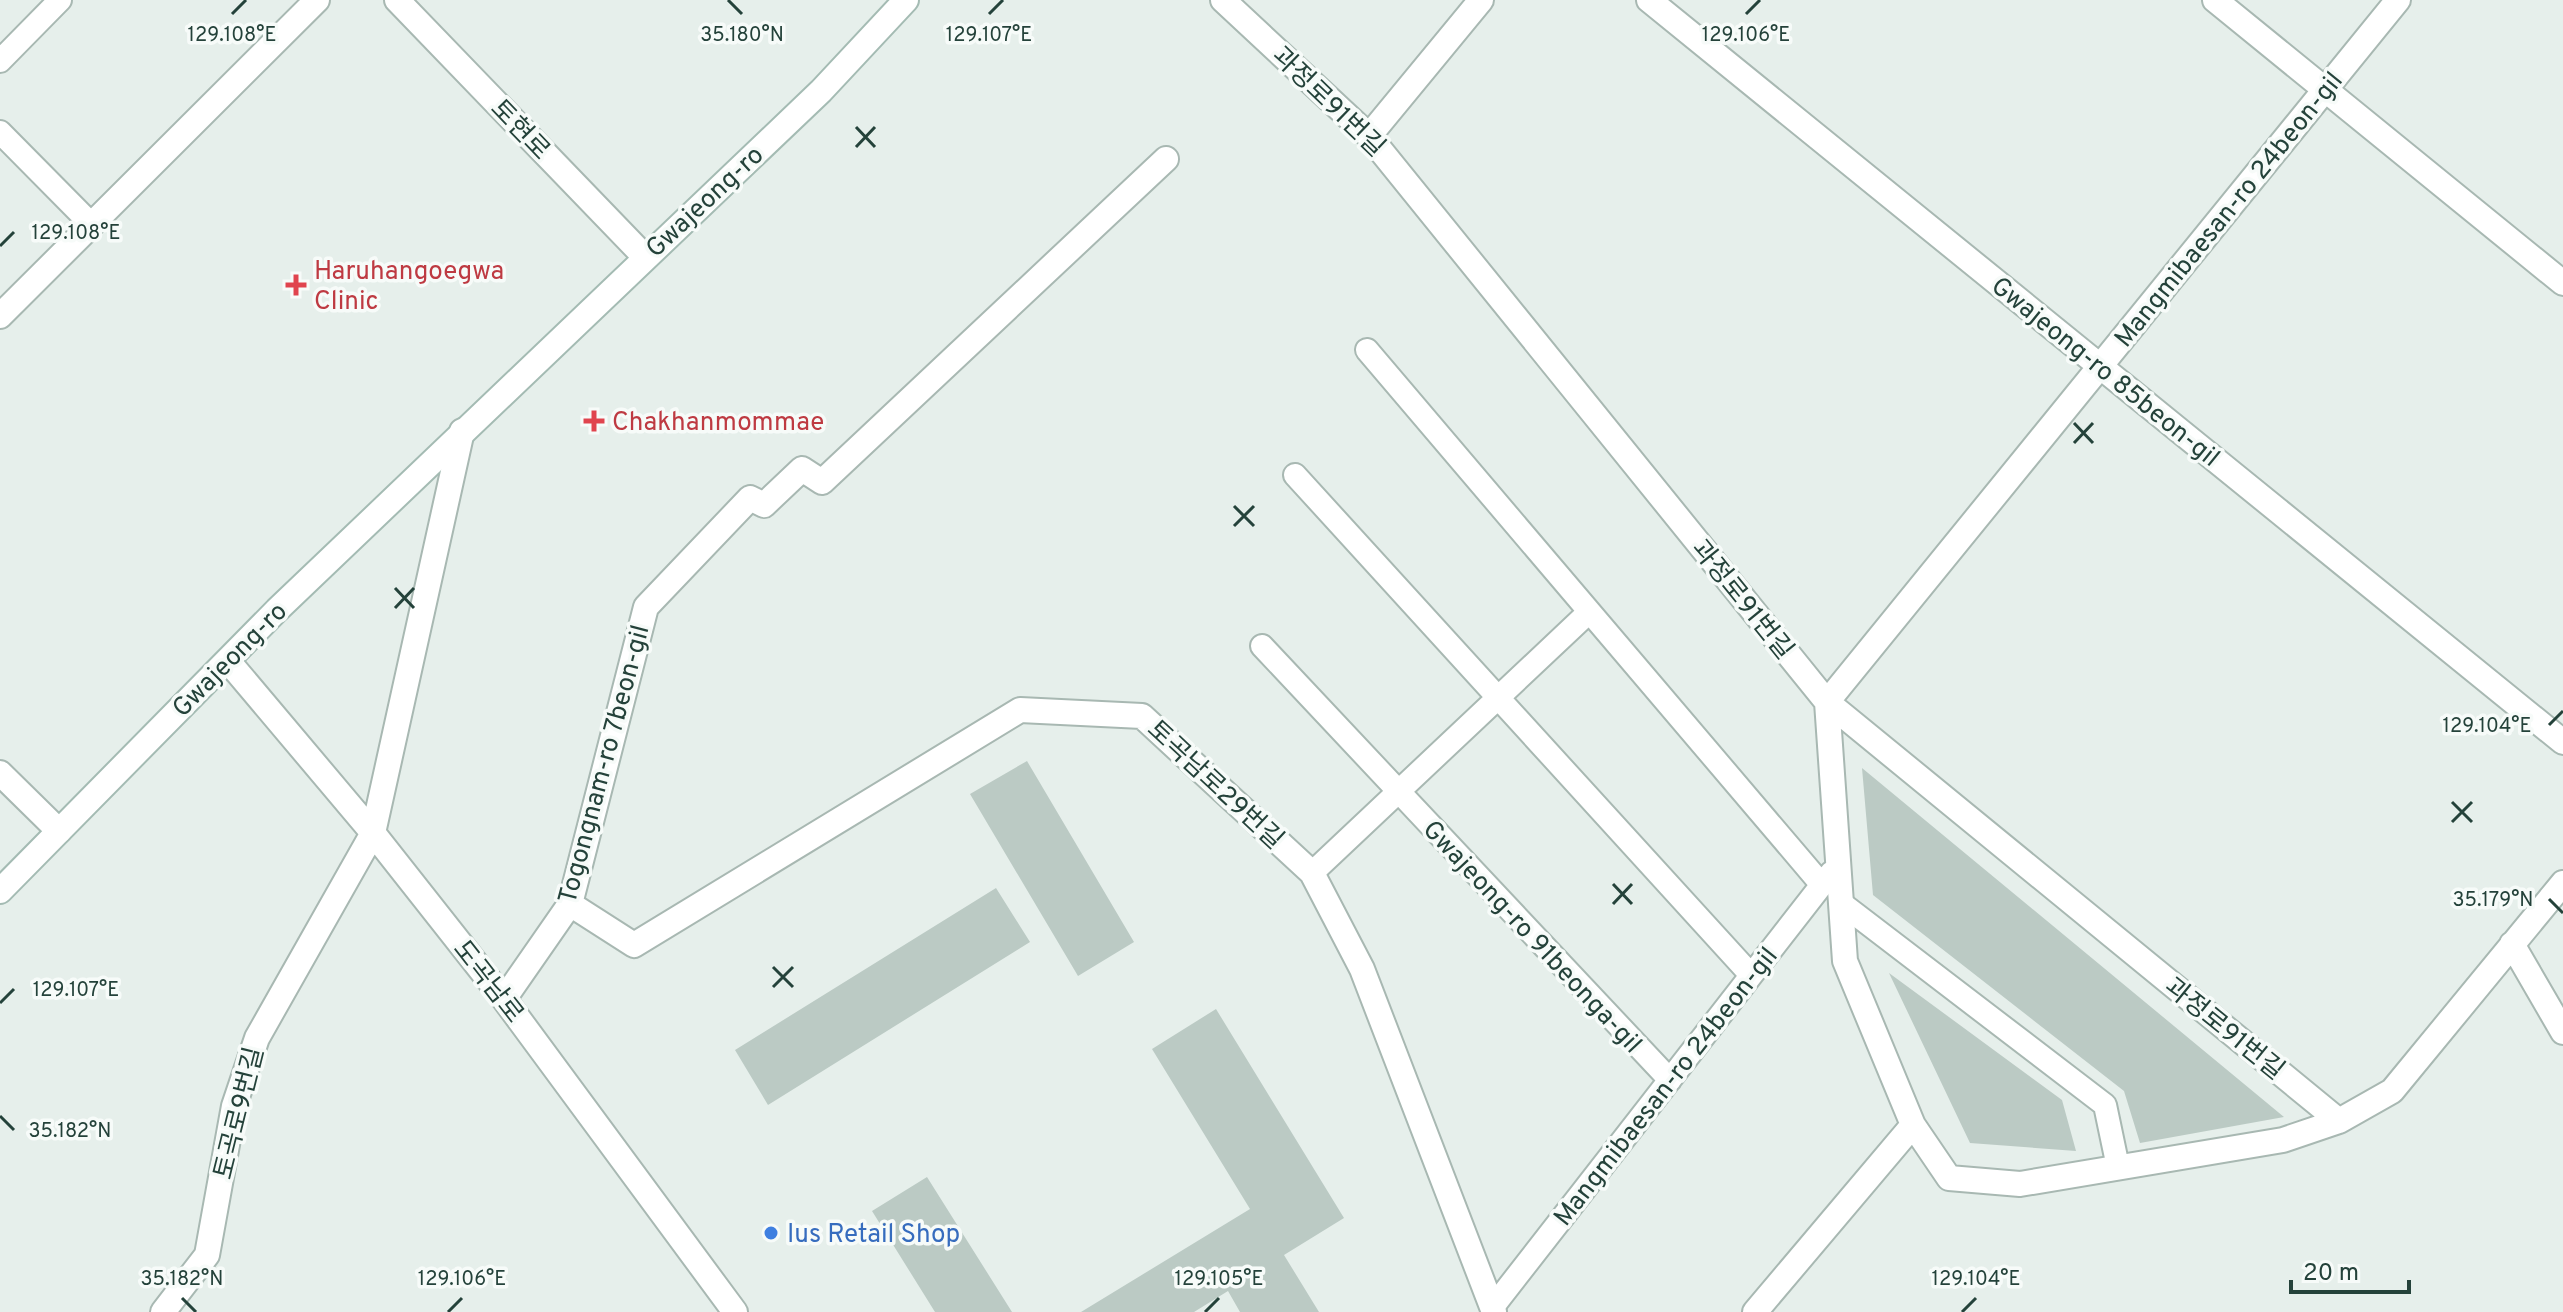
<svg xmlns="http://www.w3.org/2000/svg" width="2563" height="1312" font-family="Overpass,'Noto Sans KR',sans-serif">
<rect width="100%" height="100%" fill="#e6efeb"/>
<!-- building -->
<path fill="#bbcac4" d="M1027,761L1134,942L1078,976L970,794Z
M1862,768L2284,1117L2140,1143L2124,1091L1873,895Z
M996,888L1030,942L768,1105L735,1050Z
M1889,973L2062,1100L2076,1151L1970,1143Z
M1216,1009L1344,1218L1284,1255L1319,1312H1240L1228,1291L1194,1312H1081L1250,1209L1152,1049Z
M927,1177L1012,1312H935L872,1211Z"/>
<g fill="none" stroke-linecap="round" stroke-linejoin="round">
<!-- lane casing -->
<g stroke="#a8b8b2" stroke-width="26">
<path id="lane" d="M0,61L60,0
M0,132L92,225
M1367,350L1822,885
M1295,475L1751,975
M1262,646L1670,1080
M1312,873L1589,612
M1841,903L2105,1105L2118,1167
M1492,1308L1831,873"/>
</g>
<!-- street casing -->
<g stroke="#a8b8b2" stroke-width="28">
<path id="street" d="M397,0L645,257
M1223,0L1369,136L1827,702L2339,1121
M1649,0L2563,742
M2215,0L2563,283
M2398,0L1827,702L1845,961L1913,1125L1949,1178L2020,1184L2283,1140L2339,1121L2392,1091L2563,883
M1369,136L1481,0
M0,316L317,0
M228,661L373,833L504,999L735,1312
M0,773L59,831
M570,904L634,945L1020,710L1142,716L1312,873L1362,969L1494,1312
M2512,944L2563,1032
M504,999L570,904L646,607L750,498L764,505L802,469L822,482L1166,159
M163,1312L207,1255L234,1106L257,1038L373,833L462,431
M1755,1312L1913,1125"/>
</g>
<!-- secondary casing -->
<g stroke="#a4bbb3" stroke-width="28">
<path id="secondary" d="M0,891L277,610L821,91L906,0"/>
</g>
<!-- lane -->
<use href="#lane" stroke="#fff" stroke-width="22"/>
<!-- street -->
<use href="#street" stroke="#fff" stroke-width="24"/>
<!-- secondary -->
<use href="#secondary" stroke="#fff" stroke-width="24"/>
</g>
<!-- ticks -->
<path fill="none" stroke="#24423a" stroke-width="3" d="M728,0L742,14M232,14L246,0M989,14L1003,0M1746,14L1760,0M856,127L875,147M856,147L875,127M0,246L14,232M2074,423L2093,443M2074,443L2093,423M1234,506L1254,526M1234,526L1254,506M395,588L414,608M395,608L414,588M2549,725L2563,711M2452,802L2472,822M2452,822L2472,802M1613,884L1632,904M2549,899L2563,913M1613,904L1632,884M773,967L793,987M773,987L793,967M0,1003L14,989M0,1116L14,1130M182,1298L196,1312M448,1312L462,1298M1205,1312L1219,1298M1962,1312L1976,1298"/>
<!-- markers -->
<g fill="#e0444e" stroke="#f7fbf9" stroke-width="3">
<path d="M292 273h8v8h8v8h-8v8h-8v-8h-8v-8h8z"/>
<path d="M590 409h8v8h8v8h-8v8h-8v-8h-8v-8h8z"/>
</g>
<circle fill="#3f7fe0" stroke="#f7fbf9" stroke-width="3" cx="771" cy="1233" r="8"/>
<g text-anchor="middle" stroke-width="7" stroke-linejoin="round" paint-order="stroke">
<!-- street labels -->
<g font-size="26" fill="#24423a" stroke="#f7fbf9">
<text transform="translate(1329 101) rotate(44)" y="9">과정로91번길</text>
<text transform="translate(521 129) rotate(46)" y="9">토현로</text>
<text transform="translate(704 201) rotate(-43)" y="9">Gwajeong-ro</text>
<text transform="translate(2228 209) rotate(-51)" y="9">Mangmibaesan-ro 24beon-gil</text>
<text transform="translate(2106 371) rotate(39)" y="9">Gwajeong-ro 85beon-gil</text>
<text transform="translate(1743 599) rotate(51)" y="9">과정로91번길</text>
<text transform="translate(229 659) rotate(-45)" y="9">Gwajeong-ro</text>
<text transform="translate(603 764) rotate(-75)" y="9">Togongnam-ro 7beon-gil</text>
<text transform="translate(1216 784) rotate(43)" y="9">토곡남로29번길</text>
<text transform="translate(1533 936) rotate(47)" y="9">Gwajeong-ro 91beonga-gil</text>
<text transform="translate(489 981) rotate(52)" y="9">도곡남로</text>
<text transform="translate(2225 1028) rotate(39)" y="9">과정로91번길</text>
<text transform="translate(1665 1086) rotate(-52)" y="9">Mangmibaesan-ro 24beon-gil</text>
<text transform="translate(238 1113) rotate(-76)" y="9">토곡로9번길</text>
</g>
<!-- health labels -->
<g font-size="26" fill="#be3a42" stroke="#f7fbf9" text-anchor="start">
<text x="314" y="279">Haruhangoegwa<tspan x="314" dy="30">Clinic</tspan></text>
<text x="612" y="430">Chakhanmommae</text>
</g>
<!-- shop labels -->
<g font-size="26" fill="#366cbe" stroke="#f7fbf9" text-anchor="start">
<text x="787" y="1242">Ius Retail Shop</text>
</g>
</g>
<g font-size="20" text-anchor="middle" fill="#24423a" stroke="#f7fbf9" stroke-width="7" stroke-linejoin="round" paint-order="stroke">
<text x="232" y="41">129.108°E</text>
<text x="742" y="41">35.180°N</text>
<text x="989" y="41">129.107°E</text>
<text x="1746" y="41">129.106°E</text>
<text x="76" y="239">129.108°E</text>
<text x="2487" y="732">129.104°E</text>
<text x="2493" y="906">35.179°N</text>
<text x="76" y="996">129.107°E</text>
<text x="70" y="1137">35.182°N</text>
<text x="182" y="1285">35.182°N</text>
<text x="462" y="1285">129.106°E</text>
<text x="1219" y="1285">129.105°E</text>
<text x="1976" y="1285">129.104°E</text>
</g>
<!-- scale -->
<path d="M2291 1280v12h118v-12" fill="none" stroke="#24423a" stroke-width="4"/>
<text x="2303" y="1280" font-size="24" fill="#24423a" stroke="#f7fbf9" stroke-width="6" paint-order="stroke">20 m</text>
</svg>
